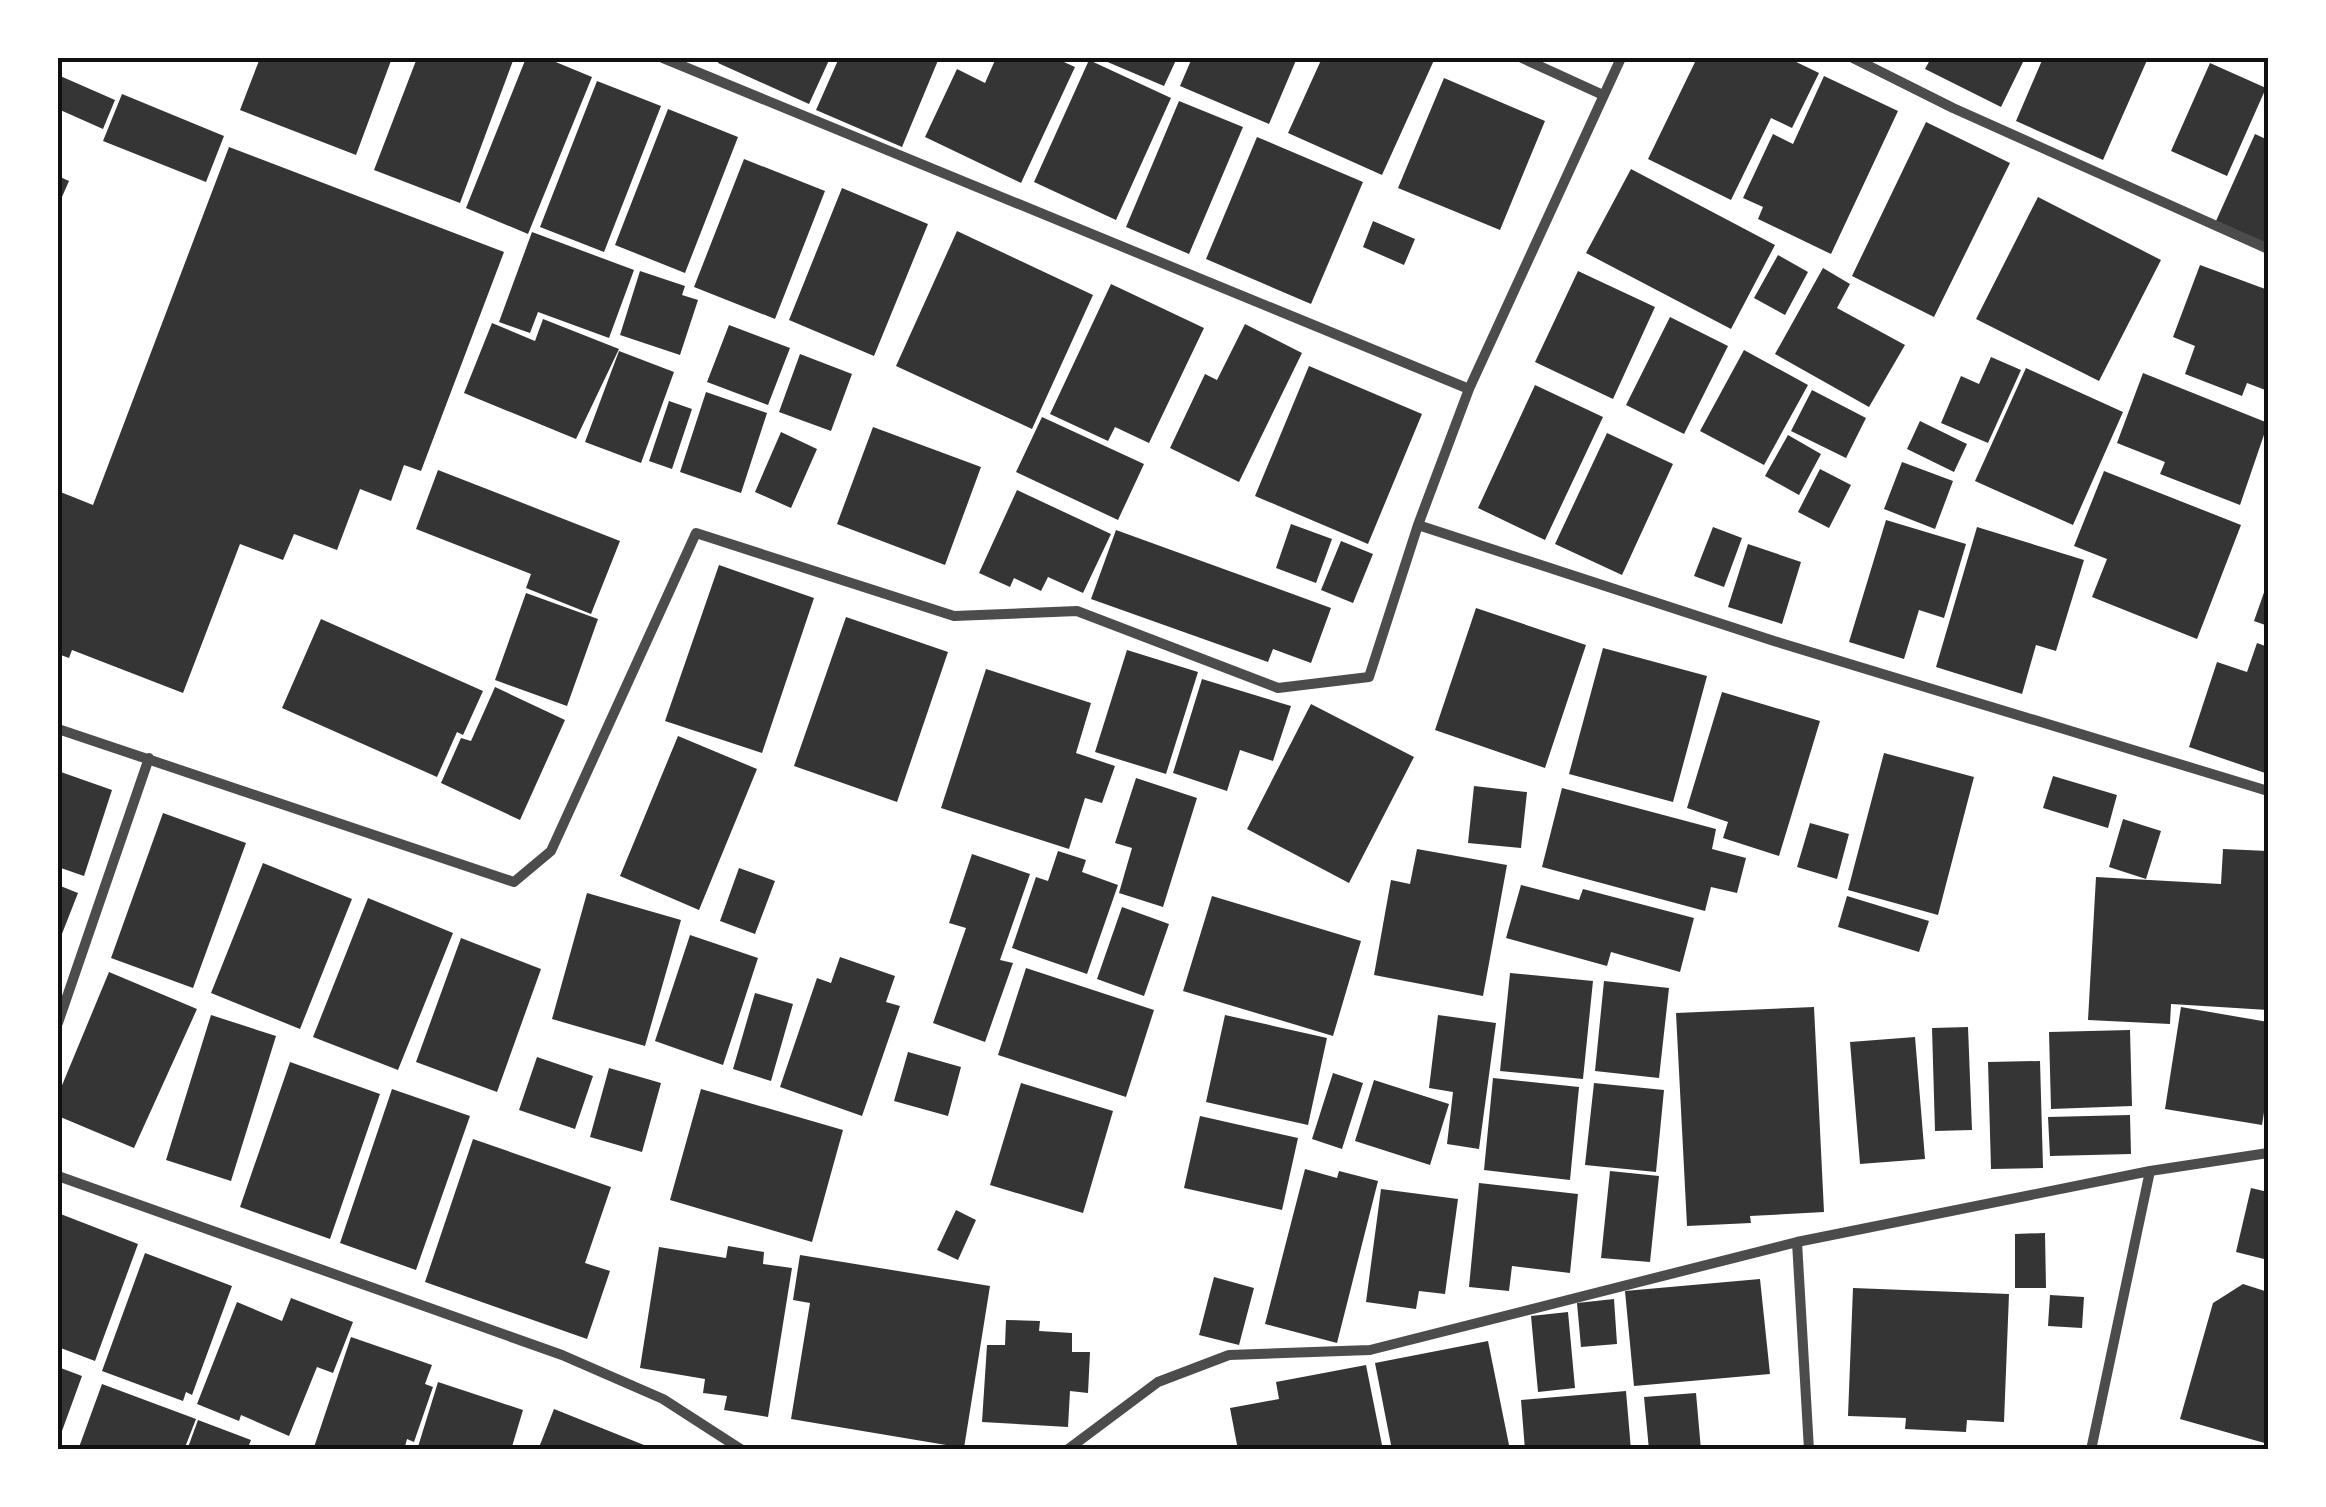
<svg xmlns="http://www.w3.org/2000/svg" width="2326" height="1507" font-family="'Golos Text',sans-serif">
<rect width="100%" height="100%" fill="#fff"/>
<!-- building -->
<path fill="#353535" d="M260,58H392L356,155L240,110Z
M417,58H514L460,203L374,170Z
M526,58H546L592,77L528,234L466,208Z
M720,58H830L809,104L718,63Z
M839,58H939L902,147L816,110Z
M996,58H1055L1075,67L1021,183L925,137L957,69L985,83Z
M1098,58H1177L1164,86Z
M1192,58H1297L1269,124L1180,86Z
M1322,58H1435L1382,175L1288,133Z
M1697,58H1788L1819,73L1792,128L1771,118L1731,200L1648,159Z
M1931,58H2025L2001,107L1925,69Z
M2043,58H2148L2103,160L2016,121Z
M1089,60L1171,98L1116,220L1034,182Z
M2210,63L2266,88L2227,176L2171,151Z
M58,75L115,100L103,129L58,109Z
M1824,76L1898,111L1831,254L1758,219L1763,207L1743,198L1773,134L1793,144Z
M1444,78L1545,121L1500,230L1398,188Z
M597,81L661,106L604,252L540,227Z
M122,94L224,136L206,182L103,141Z
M1179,101L1243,127L1189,254L1126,227Z
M668,109L738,137L685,273L615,245Z
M1926,122L2010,163L1934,317L1852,276Z
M2255,134L2268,140V244L2216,221Z
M1257,137L1363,182L1311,304L1206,259Z
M229,147L504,252L421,471L404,465L391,501L360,489L337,550L294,534L283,560L240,544L183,693L72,650L69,658L58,654V491L93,505Z
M744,159L825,191L775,319L694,287Z
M1631,169L1775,245L1731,329L1586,253Z
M58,176L69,181L58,206Z
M842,188L928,224L874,356L789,320Z
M2038,197L2161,260L2099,381L1976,319Z
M1373,221L1415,239L1404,265L1363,247Z
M957,231L1093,295L1032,429L896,366Z
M532,232L634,270L609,338L538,312L530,333L499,322Z
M1778,255L1808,272L1785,315L1754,298Z
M2200,265L2268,290V391L2247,383L2242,396L2185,374L2195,346L2173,337Z
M1823,268L1850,284L1837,308L1905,345L1869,407L1775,354Z
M640,271L685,286L682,295L698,300L680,355L620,335Z
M1578,271L1655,307L1613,399L1535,362Z
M1111,284L1204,328L1149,443L1115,427L1108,441L1050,414Z
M1670,317L1728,346L1684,434L1626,405Z
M543,319L619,349L576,439L464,393L492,323L535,341Z
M1245,324L1302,353L1239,482L1170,448L1205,374L1217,380Z
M729,325L790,348L768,405L707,382Z
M1744,350L1808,385L1764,465L1700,431Z
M619,351L674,372L641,463L585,442Z
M800,354L852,374L831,431L779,412Z
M1991,357L2021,370L1988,443L1941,423L1961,376L1979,384Z
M1309,366L1422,414L1368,544L1255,496Z
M2026,368L2123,412L2073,525L1975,481Z
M2143,373L2268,423L2240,505L2160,474L2165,462L2117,443Z
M1535,385L1603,417L1545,540L1478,508Z
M1812,390L1866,418L1846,458L1791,431Z
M706,392L767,413L741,493L680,472Z
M669,401L692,409L672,469L649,461Z
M1042,417L1144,464L1118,520L1016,472Z
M1920,421L1967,444L1954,472L1907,449Z
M873,427L981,467L945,565L837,524Z
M781,432L817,449L791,508L755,492Z
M1607,433L1673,464L1622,575L1555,544Z
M1788,435L1821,454L1799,495L1765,476Z
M1902,462L1953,481L1935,529L1884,509Z
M1820,469L1851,485L1829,528L1798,512Z
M438,470L620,541L591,614L526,588L531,574L416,529Z
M2104,471L2241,525L2197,639L2092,597L2107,559L2074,546Z
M1017,490L1111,534L1083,593L1048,577L1041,591L1014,578L1010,587L979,573Z
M1886,520L1966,544L1944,618L1919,610L1904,659L1849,642Z
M1291,524L1332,539L1316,583L1276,568Z
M1713,527L1742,538L1724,587L1694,576Z
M1977,527L2084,560L2056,651L2036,645L2022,694L1936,667Z
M1116,530L1331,608L1311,663L1273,649L1268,662L1091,599Z
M1341,541L1373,554L1353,603L1321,590Z
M1748,544L1801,562L1782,624L1728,607Z
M719,565L814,598L762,753L665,721Z
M2268,581V626L2254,621Z
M526,593L598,619L567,706L495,680Z
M1476,608L1586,645L1545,768L1435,730Z
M846,617L948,652L897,802L794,766Z
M321,619L483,691L463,735L457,732L437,777L282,708Z
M2257,643L2268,647V774L2189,747L2217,662L2247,672Z
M1603,648L1707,676L1673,802L1569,774Z
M1127,650L1198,672L1166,774L1095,752Z
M986,669L1091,703L1076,753L1115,766L1102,803L1085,798L1069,849L941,808Z
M1202,679L1291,706L1273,761L1240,750L1227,791L1173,773Z
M495,687L565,720L520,820L441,783L461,738L471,741Z
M1722,692L1820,721L1779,856L1723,838L1728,822L1687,808Z
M1311,704L1414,757L1349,883L1247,829Z
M678,736L757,769L699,910L620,876Z
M1884,753L1974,777L1938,915L1848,890Z
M58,771L112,790L84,876L58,867Z
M2053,776L2117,795L2108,828L2043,808Z
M1136,778L1197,798L1163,907L1119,893L1132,848L1115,843Z
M1474,786L1527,792L1521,848L1468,843Z
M1562,788L1716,829L1712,849L1746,858L1737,893L1711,887L1705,911L1542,867Z
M163,813L246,843L193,988L111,958Z
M2123,819L2161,831L2146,879L2109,867Z
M1810,823L1849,834L1837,879L1797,867Z
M1417,849L1507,865L1483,996L1374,975L1391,880L1410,884Z
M2223,849L2268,851V1010L2171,1004L2170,1024L2088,1020L2096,877L2221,884Z
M1058,851L1086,860L1082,872L1118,885L1087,974L1012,948L1036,877L1048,881Z
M972,854L1030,874L1000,960L1013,963L985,1042L933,1023L966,928L949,923Z
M263,863L352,899L300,1029L211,993Z
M739,868L775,881L755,934L720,921Z
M58,885L78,893L58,944Z
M1521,885L1579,900L1583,889L1694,918L1680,972L1611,952L1607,966L1506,938Z
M587,893L681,920L645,1046L552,1019Z
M1212,896L1361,941L1333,1036L1183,991Z
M1847,896L1929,921L1919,952L1838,927Z
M368,898L453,933L398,1070L313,1037Z
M1122,907L1169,924L1144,996L1097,979Z
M690,935L758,958L723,1065L655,1041Z
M461,938L541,969L497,1092L416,1062Z
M840,957L895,976L886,1002L900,1006L862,1116L780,1087L817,978L831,983Z
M1026,968L1154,1010L1126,1097L998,1055Z
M109,972L197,1009L134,1148L58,1116V1095Z
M1510,973L1593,981L1583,1079L1500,1071Z
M1604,981L1669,988L1659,1078L1595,1071Z
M755,993L793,1004L771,1081L733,1069Z
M1814,1007L1824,1212L1750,1216L1751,1223L1687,1226L1676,1013Z
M2181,1007L2268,1022V1087L2262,1125L2165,1109Z
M211,1015L276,1036L231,1181L166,1160Z
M1225,1015L1327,1038L1308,1125L1206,1102Z
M1438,1015L1496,1023L1479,1149L1447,1144L1453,1092L1429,1088Z
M1968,1027L1972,1130L1935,1131L1932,1028Z
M2130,1030L2132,1106L2051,1109L2049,1032Z
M1915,1037L1925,1159L1860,1164L1850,1042Z
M908,1052L961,1067L948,1116L894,1101Z
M537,1057L593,1076L575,1129L519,1110Z
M2040,1061L2043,1168L1991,1169L1988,1062Z
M290,1062L380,1094L330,1239L240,1207Z
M609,1068L661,1083L642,1152L590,1137Z
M1333,1073L1363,1083L1342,1149L1312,1139Z
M1493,1078L1579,1087L1570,1180L1484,1170Z
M1374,1080L1449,1104L1430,1165L1355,1141Z
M1021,1083L1113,1111L1083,1213L990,1185Z
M1594,1083L1664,1090L1656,1172L1585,1165Z
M392,1089L470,1116L416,1270L340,1243Z
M701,1089L843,1130L812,1242L670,1200Z
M2130,1115L2131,1154L2050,1156L2048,1117Z
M1200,1116L1298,1138L1282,1210L1184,1188Z
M473,1139L611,1187L585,1263L610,1271L587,1339L425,1282Z
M1305,1169L1337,1178L1339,1171L1378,1181L1337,1343L1265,1324Z
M1610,1171L1659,1176L1650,1262L1601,1258Z
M1479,1183L1578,1194L1570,1273L1512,1266L1509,1291L1469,1287Z
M2251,1188L2268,1192V1260L2236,1252Z
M1381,1189L1458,1199L1445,1294L1419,1291L1416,1309L1366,1302Z
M956,1210L976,1220L958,1260L937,1250Z
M58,1213L138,1244L95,1361L58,1347Z
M2045,1233L2046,1288H2015V1234Z
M728,1246L764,1252L763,1264L792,1268L768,1417L724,1410L727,1396L703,1393L705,1379L640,1368L659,1247L726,1258Z
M145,1253L232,1286L192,1395L186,1392L183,1401L102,1371Z
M800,1255L990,1286L964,1448L791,1419L810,1303L793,1300Z
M1214,1277L1254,1288L1239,1345L1199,1335Z
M1760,1279L1770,1374L1634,1386L1625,1291Z
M2243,1284L2268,1292V1444L2180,1419L2213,1303Z
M1853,1288L2009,1294L2004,1422L1967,1420L1966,1432L1905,1429L1906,1418L1848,1416Z
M2050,1295L2084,1297L2082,1328L2048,1326Z
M291,1298L353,1322L333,1373L317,1367L289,1436L241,1415L239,1421L197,1404L237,1302L282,1321Z
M1614,1299L1617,1344L1581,1347L1577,1303Z
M1568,1312L1575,1388L1538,1392L1531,1316Z
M1006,1320L1040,1321L1039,1331L1072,1333V1352H1090L1088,1393L1070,1391L1068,1427L982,1422L987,1345H1005Z
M351,1337L432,1365L425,1384L433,1387L414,1442L407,1439L404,1450L314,1447Z
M1488,1341L1510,1450H1392L1375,1363Z
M1366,1365L1383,1450H1238L1230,1408L1279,1399L1276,1382Z
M58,1367L82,1376L58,1442Z
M438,1382L523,1410L511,1450H417Z
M102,1384L196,1419L184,1450H78Z
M1626,1391L1631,1450H1525L1521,1400Z
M1696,1393L1701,1450H1649L1644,1397Z
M554,1409L644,1445L642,1450H538Z
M198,1420L251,1440L247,1450H187Z"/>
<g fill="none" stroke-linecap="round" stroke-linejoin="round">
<!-- minor -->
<path stroke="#4c4c4c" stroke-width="10" d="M663,58L1469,389
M1522,58L1603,95
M1853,58L1953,108L2268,249
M1418,525L1774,641L2268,791
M58,729L514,882L551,851L696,533L954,616L1077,611L1278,688L1369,677L1418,525L1469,389L1621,58
M58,1023L149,758
M58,1176L562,1355L663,1399L742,1450
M1797,1242L1809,1450
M1067,1450L1158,1382L1229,1355L1370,1350L1797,1242L2150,1171
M2091,1450L2150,1171L2268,1153"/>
</g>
<!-- border -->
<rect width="2326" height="1507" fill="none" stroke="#ffffff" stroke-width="120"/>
<rect x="60" y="60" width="2206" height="1387" fill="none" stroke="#111" stroke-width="4"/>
</svg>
